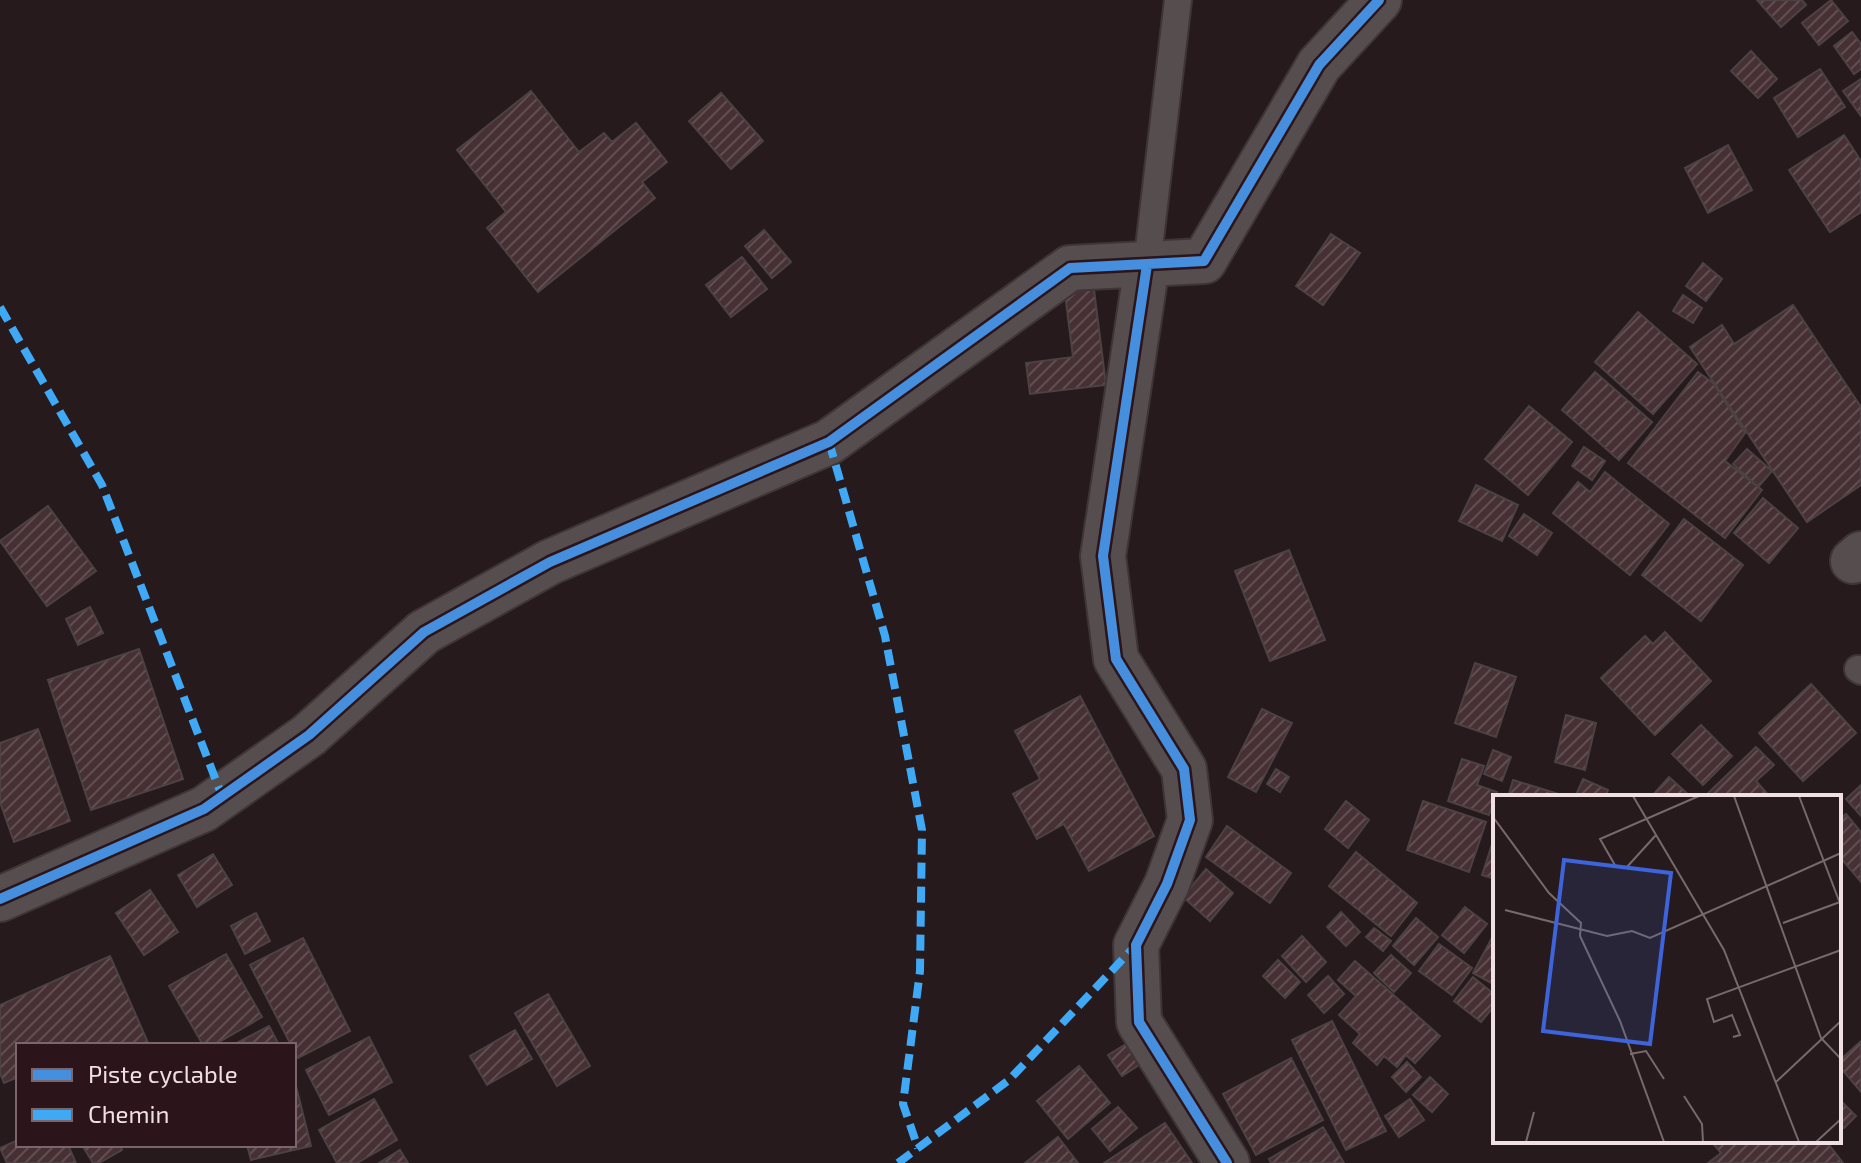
<svg xmlns="http://www.w3.org/2000/svg" width="1861" height="1163" font-family="'Exo 2',sans-serif">
<defs>
<pattern id="building-hatch" width="6" height="6" patternUnits="userSpaceOnUse" patternTransform="scale(2)"><rect width="6" height="6" fill="#463033"/><path d="M-1 1l2-2M0 6l6-6M5 7l2-2" fill="none" stroke="#614e50"/></pattern>
</defs>
<rect width="100%" height="100%" fill="#261a1d"/>
<!-- building -->
<path fill="url(#building-hatch)" stroke="#4c4243" stroke-width="2" d="M1757,0H1802L1806,5L1781,27Z
M1831,0L1848,21L1819,45L1802,23Z
M1852,32L1861,44V69L1854,74L1834,46Z
M1751,51L1777,79L1758,98L1731,71Z
M1820,69L1845,107L1798,137L1774,98Z
M1861,79V116L1843,91Z
M531,91L579,152L604,133L612,142L636,123L667,162L642,182L655,198L538,292L487,228L506,212L457,150Z
M721,93L763,141L731,169L689,121Z
M1844,135L1861,161V212L1830,232L1789,170Z
M1728,145L1752,190L1708,213L1685,168Z
M764,230L791,262L772,278L745,246Z
M1331,234L1360,253L1323,305L1296,286Z
M742,257L767,289L731,317L706,285Z
M1703,263L1722,279L1706,301L1686,286Z
M1093,282L1106,385L1030,394L1026,363L1073,357L1064,286Z
M1683,295L1702,308L1693,323L1673,311Z
M1793,305L1861,407V485L1807,522L1690,347L1722,325L1734,344Z
M1638,312L1697,364L1653,414L1595,362Z
M1595,372L1652,422L1619,460L1562,410Z
M1698,372L1713,383L1745,433L1725,461L1762,490L1725,538L1628,463Z
M1529,406L1572,442L1528,495L1485,459Z
M1584,447L1605,461L1592,480L1572,466Z
M1747,449L1772,471L1758,487L1733,464Z
M1605,472L1669,524L1630,575L1553,513L1578,482L1590,492Z
M1476,485L1518,505L1502,541L1459,521Z
M1763,498L1798,528L1769,563L1734,533Z
M48,506L96,571L47,606L0,541Z
M1524,514L1552,533L1537,555L1509,536Z
M1684,519L1743,565L1701,621L1642,575Z
M1289,550L1325,640L1270,661L1235,571Z
M90,607L103,633L78,645L66,619Z
M1665,632L1711,681L1655,735L1601,678L1645,636L1653,644Z
M139,649L183,779L91,810L48,680Z
M1475,663L1516,677L1496,737L1455,723Z
M1811,684L1856,733L1803,781L1759,733Z
M1080,696L1154,836L1089,871L1064,824L1037,839L1013,794L1040,779L1015,731Z
M1262,709L1292,723L1256,792L1228,777Z
M1566,715L1596,723L1585,770L1555,762Z
M1701,725L1732,756L1703,785L1672,754Z
M38,729L70,821L14,842L0,802V743Z
M1756,747L1774,765L1756,781L1770,797H1704Z
M1493,750L1511,757L1502,781L1484,774Z
M1462,759L1484,766L1477,785L1497,792L1489,815L1448,801Z
M1276,769L1289,777L1280,792L1267,784Z
M1669,777L1691,797H1651Z
M1583,779L1608,790L1605,797H1575Z
M1513,780L1565,796L1564,797H1508Z
M1861,785V816L1846,799Z
M1346,801L1369,820L1348,848L1325,829Z
M1423,801L1486,822L1469,872L1407,850Z
M1846,814L1861,832V882L1839,856V820Z
M1227,826L1291,873L1270,903L1206,857Z
M1495,835V879L1482,875Z
M1356,852L1417,903L1391,936L1329,886Z
M213,854L232,885L197,907L178,875Z
M1206,869L1233,893L1210,921L1183,897Z
M150,890L178,932L144,955L116,913Z
M1465,907L1487,924L1464,953L1442,935Z
M1341,912L1360,932L1346,946L1327,927Z
M256,913L270,941L245,954L231,926Z
M1416,918L1438,937L1414,965L1393,946Z
M1374,928L1391,941L1383,951L1366,937Z
M1494,934H1495V985L1473,973Z
M1302,936L1326,962L1306,982L1282,956Z
M303,938L350,1031L298,1058L294,1050V1045H291L250,965Z
M1439,944L1472,968L1452,995L1419,971Z
M226,954L262,1017L214,1045H203L169,986Z
M1391,955L1411,973L1394,992L1374,973Z
M110,956L149,1045H18V1077L4,1083L0,1073V1005Z
M1278,960L1300,982L1285,998L1263,976Z
M1355,961L1440,1036L1415,1063L1406,1055L1397,1067L1384,1056L1377,1065L1353,1043L1360,1034L1339,1015L1356,996L1338,980Z
M1328,976L1344,994L1324,1013L1308,995Z
M1473,977L1495,995V1005L1481,1022L1454,1001Z
M548,994L590,1066L557,1086L515,1013Z
M1332,1021L1386,1131L1346,1150L1292,1040Z
M269,1026L279,1045H233Z
M515,1030L532,1059L487,1085L470,1056Z
M369,1037L392,1082L329,1115L306,1070Z
M1861,1041V1092L1839,1066V1061Z
M1126,1044L1139,1065L1122,1076L1108,1055Z
M1291,1058L1323,1120L1256,1155L1223,1094Z
M1407,1062L1421,1077L1406,1092L1392,1077Z
M1079,1066L1110,1103L1068,1139L1037,1101Z
M1430,1077L1448,1094L1432,1112L1413,1095Z
M294,1078L311,1146L251,1160L247,1145H294Z
M374,1099L397,1140L357,1163H337L319,1130Z
M1410,1099L1424,1120L1399,1137L1385,1116Z
M1839,1099L1856,1116L1844,1128L1839,1123Z
M1118,1107L1137,1128L1110,1151L1092,1129Z
M1165,1123L1192,1163H1104Z
M1323,1127L1344,1163H1271L1269,1159Z
M1058,1137L1078,1163H1025Z
M18,1140V1145H68L76,1163H7L0,1148Z
M1711,1141H1826L1843,1163H1708L1721,1153Z
M82,1145H119L122,1150L99,1163H93Z
M400,1150L408,1163H379Z"/>
<g fill="none" stroke-linecap="round" stroke-linejoin="round">
<!-- lane casing -->
<g stroke="#3f3538" stroke-width="30">
<path id="lane" d="M1147,265L1178,0
M1858,669L1861,671"/>
</g>
<!-- street casing -->
<g stroke="#3f3538" stroke-width="48">
<path id="street" d="M1147,265L1103,556L1116,659L1184,769L1190,820L1167,884L1136,945L1139,1022L1227,1163
M1853,561L1861,554
M0,899L204,809L309,735L424,632L550,562L829,442L1070,268L1204,261L1319,65L1379,0"/>
</g>
<!-- lane -->
<use href="#lane" stroke="#564d4f" stroke-width="26"/>
<!-- street -->
<use href="#street" stroke="#564d4f" stroke-width="44"/>
<!-- quiet -->
<path stroke="#3fa9f5" stroke-width="8" stroke-dasharray="16 8" stroke-linecap="butt" d="M0,307L102,485L222,796
M829,442L885,636L922,830L920,971L903,1104L918,1148
M898,1163L1009,1080L1136,945"/>
<!-- cycleway casing -->
<g stroke="#2b151b" stroke-width="15">
<path id="cycleway" d="M1147,265L1103,556L1116,659L1184,769L1190,820L1167,884L1136,945L1139,1022L1227,1163
M0,899L204,809L309,735L424,632L550,562L829,442L1070,268L1204,261L1319,65L1379,0"/>
</g>
<!-- cycleway -->
<use href="#cycleway" stroke="#468fdf" stroke-width="10"/>
</g>
<!-- overview -->
<g transform="translate(1493 795)">
<rect width="348" height="348" fill="#261a1d"/>
<path fill="none" stroke="#77696c" stroke-width="2" d="M140,1L231,155L306,347M241,1L328,243L348,264M306,1L348,111M0,22L56,98L88,128L87,141L127,226L171,347M123,72L107,44L206,1M133,73L163,40M12,115L114,141L139,136L157,143L348,58M290,128L347,107M240,242L247,240L239,220L221,227L214,204L348,155M137,259L153,256L171,284M283,287L348,226M191,301L209,329L210,347M33,347L41,317M323,347L348,324"/>
<path fill="#3d64da" fill-opacity="0.15" stroke="#3d64da" stroke-width="4" d="M71,65L178,78L157,249L50,236Z"/>
<rect width="348" height="348" fill="none" stroke="#f0e0e3" stroke-width="4"/>
</g>
<!-- legend -->
<rect x="16" y="1043" width="280" height="104" fill="#2b151b" stroke="#7a666b" stroke-width="2"/>
<rect x="32" y="1069" width="40" height="12" fill="#468fdf" stroke="#7a666b" stroke-width="2"/>
<text x="88" y="1083" font-size="24" fill="#f0e0e3">Piste cyclable</text>
<rect x="32" y="1109" width="40" height="12" fill="#3fa9f5" stroke="#7a666b" stroke-width="2"/>
<text x="88" y="1123" font-size="24" fill="#f0e0e3">Chemin</text>
</svg>
